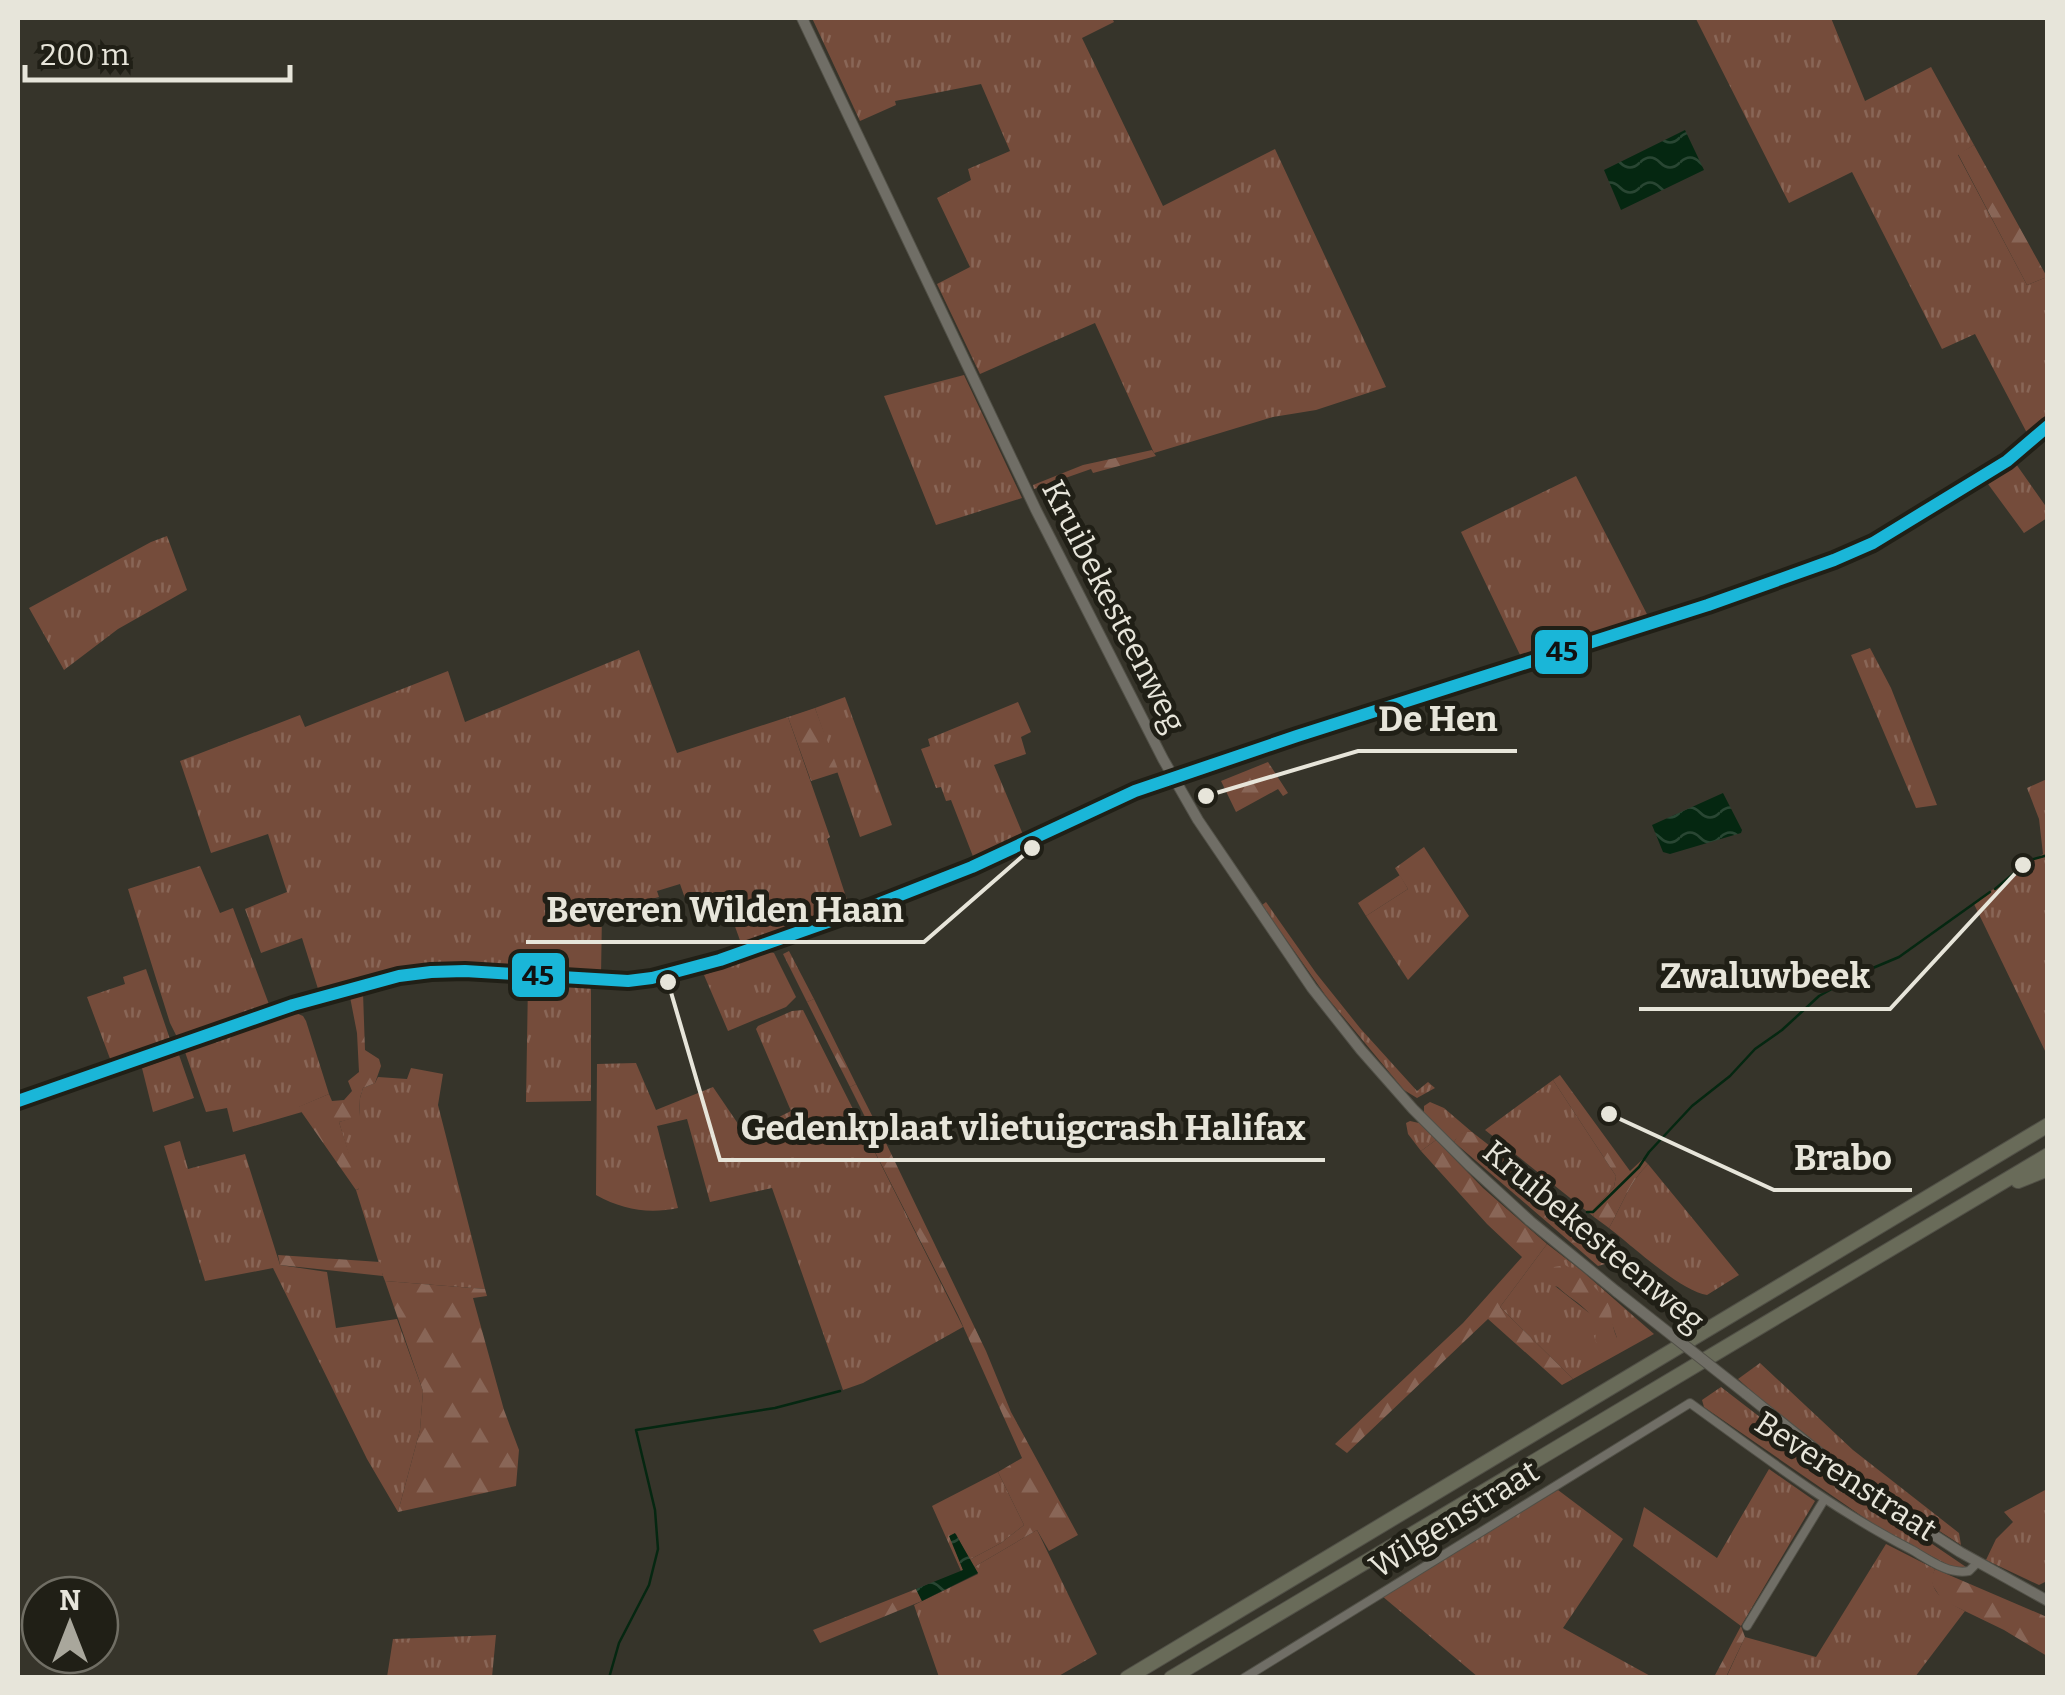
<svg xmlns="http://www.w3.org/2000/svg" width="2065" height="1695" font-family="Bitter,serif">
<defs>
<pattern id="grass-tufts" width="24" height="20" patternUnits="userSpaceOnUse" patternTransform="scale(2.5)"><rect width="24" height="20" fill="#754c3b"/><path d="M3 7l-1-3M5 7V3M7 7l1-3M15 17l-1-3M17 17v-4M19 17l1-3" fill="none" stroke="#896657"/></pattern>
<pattern id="forest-firs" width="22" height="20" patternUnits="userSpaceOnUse" patternTransform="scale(2.5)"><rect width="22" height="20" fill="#754c3b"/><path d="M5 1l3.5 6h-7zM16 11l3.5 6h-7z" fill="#896657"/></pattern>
<pattern id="water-waves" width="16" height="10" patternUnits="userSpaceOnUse" patternTransform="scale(2.5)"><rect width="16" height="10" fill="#052711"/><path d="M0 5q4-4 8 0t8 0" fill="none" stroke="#294633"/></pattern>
</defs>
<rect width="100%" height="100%" fill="#36342a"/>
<!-- grass -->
<path fill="url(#grass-tufts)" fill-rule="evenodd" d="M812,18H1112L1114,22L1082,38L1163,206L1275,149L1386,387L1316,410L1273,417L1154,453L1095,323L980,374L937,284L970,267L937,198L971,180L968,169L1010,151L981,84L895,101L896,105L860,121Z
M1701,18H1831L1865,101L1931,67L1974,145L1958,155L2027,285L2047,277V417L2027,433L1975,334L1942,349L1852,172L1789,203L1696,19Z
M964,375L1022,498L936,525L884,396Z
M2016,464L2047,508V518L2024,533L1988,484Z
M1576,476L1650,620L1522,659L1461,532Z
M167,536L187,590L118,629L64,670L29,608L151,542Z
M1870,648L1891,688L1937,805L1916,808L1851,655Z
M639,650L677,753L788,717L830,837L827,839L849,906L742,946L723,893L687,904L680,884L657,891L659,897L602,912L601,976C531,968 457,960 386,973C363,977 341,985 319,992L302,938L261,953L245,909L287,892L268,834L211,853L180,761L300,715L305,727L448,671L465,722Z
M845,697L892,825L860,837L815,708Z
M1018,702L1031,732L1021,737L1026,754L994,765L1024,837L974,859L951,800L946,801L941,787L936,788L921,749L930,746L928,739Z
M2047,779V1055L1974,904L2018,870L2043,854L2039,819L2027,788Z
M1424,847L1469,916L1408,980L1366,916L1408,889L1395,868Z
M200,866L220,913L233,908L270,1007L182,1040L177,1037L170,1023L128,889Z
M1266,902L1316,973L1360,1028L1417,1091L1428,1082L1435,1088L1417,1098L1404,1090L1326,996L1262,905Z
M789,951L814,999L807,1002L783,954Z
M769,952L774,953L796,997L786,1007L728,1031L704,975Z
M146,969L172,1045L112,1064L87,997L125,984L123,977Z
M528,983L591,988V1101L526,1102Z
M803,1010L963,1327L863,1383L843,1390L772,1188L710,1202L687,1119L657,1126L678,1208C649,1214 623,1210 596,1195L597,1064L636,1063L656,1110L713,1087L745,1134L791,1111L756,1029L758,1026L792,1011Z
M296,1013L303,1016L306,1021L329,1094L299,1107L302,1112L233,1132L227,1108L206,1112L185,1052Z
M179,1055L194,1098L153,1112L142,1068Z
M411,1068L443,1074L438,1105L485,1289L385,1281L383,1276L356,1190L359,1189L339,1122L359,1116L360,1098L363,1088L375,1083L378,1077L407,1079Z
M1553,1080L1616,1176L1614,1187L1592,1211L1594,1217L1485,1130Z
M856,1084L885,1141L879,1145L850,1087Z
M1430,1102L1444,1108L1472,1132C1463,1132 1459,1134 1454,1142L1424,1113V1106Z
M1410,1121L1419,1123L1436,1140L1421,1151L1408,1134L1406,1123Z
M180,1141L188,1169L245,1154L280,1265L327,1272L336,1328L397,1319L423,1391L420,1430L398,1512L367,1459L273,1268L205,1281L164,1146Z
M1648,1164L1739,1275L1707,1295C1682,1292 1631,1245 1609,1228C1622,1205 1629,1183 1648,1164Z
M1547,1244L1582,1271L1654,1334L1573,1379L1500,1307ZM1555,1286L1609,1305L1610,1318L1617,1338L1597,1330L1593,1316Z
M1760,1363L1853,1450L1959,1533L1961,1545C1883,1495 1807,1441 1738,1379Z
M1721,1387L1866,1499L1966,1567L1959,1569L1948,1565L1879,1528L1704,1407L1702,1400Z
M1769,1469L1815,1501L1741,1626L1633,1546L1644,1507L1717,1558Z
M998,1472L1024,1525L1001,1543L969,1560L956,1534L950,1536L963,1570L961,1571L932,1506Z
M2047,1489V1581L2039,1585L1986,1560L1996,1539L2013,1522L2004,1512Z
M1558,1490L1623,1539L1563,1628L1654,1678L1478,1677L1382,1596Z
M1037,1530L1097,1654L1057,1677H939L914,1605L978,1574L974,1567Z
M1886,1544L1935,1569C1925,1593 1948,1602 1965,1611L1915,1677L1726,1678L1745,1637L1816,1657Z
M496,1635L492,1677H387L393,1639Z"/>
<!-- forest -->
<path fill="url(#forest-firs)" d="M1974,145L2047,277L2027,285L1958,154Z
M1152,450L1156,456L1093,473L1091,469L1034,489L1033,485L1083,465Z
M815,708L839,772L811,781L788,717Z
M1268,762L1288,793L1283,796L1278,789L1236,812L1221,781Z
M1400,875L1408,889L1366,916L1358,903Z
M363,993L365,1050L379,1059L381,1066L375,1083L363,1088L360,1098L359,1117L339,1122L360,1188L356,1190L298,1107L329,1094L332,1101L344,1100L352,1091L348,1081L359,1072L357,1033L350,997Z
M814,999L856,1084L850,1087L807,1002Z
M1560,1075L1630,1171L1643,1159L1648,1164C1629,1183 1622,1205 1609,1228L1594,1217L1592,1211L1614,1187L1616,1176L1553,1080Z
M1465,1132H1472L1617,1245C1620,1259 1609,1263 1598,1266L1454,1142L1458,1135Z
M1436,1140L1483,1188L1547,1244L1500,1307L1573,1379L1562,1385L1488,1319L1347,1453L1335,1444L1463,1323L1522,1257L1487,1224L1421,1151Z
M885,1141L986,1351L1011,1412L1078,1535L1049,1551L1037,1530L974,1567L969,1560L1001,1543L1024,1525L998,1472L1022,1458L958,1315L873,1148Z
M278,1255L380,1262L383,1276L280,1265Z
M1565,1265C1576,1271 1605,1294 1609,1305C1613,1314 1611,1325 1617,1338L1608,1346H1598L1595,1340C1602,1305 1563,1302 1550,1276L1554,1267Z
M385,1281L485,1289L487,1296L473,1298L504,1410L519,1450L516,1486L398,1512L420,1430L423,1391Z
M1935,1569L2047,1617V1656L2004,1630L1942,1600L1933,1586L1931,1578Z
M916,1589L922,1601L820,1643L813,1630Z
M1741,1626L1745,1637L1726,1677H1714Z"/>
<!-- water -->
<path fill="url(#water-waves)" d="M1685,130L1704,170L1621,210L1604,170Z
M1723,793L1742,830L1741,833L1670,854L1663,852L1652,825Z
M955,1533L978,1573L922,1601L916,1589L963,1570L949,1536Z"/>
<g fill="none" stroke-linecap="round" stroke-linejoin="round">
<!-- stream -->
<path stroke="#052711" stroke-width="2.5" d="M1995,889L2030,860L2048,855
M1587,1212H1593L1639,1167L1649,1152L1692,1106L1730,1076L1755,1049L1782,1030L1819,996L1861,973L1899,957L1990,892
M609,1678L619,1643L649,1585L658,1549L655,1510L636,1430L775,1408L840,1391"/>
<!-- minor casing -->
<g stroke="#515047" stroke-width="10">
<path id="minor" d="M1174,779L1297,736L1708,605L1834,560L1873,543L2007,461L2048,426
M1747,1626L1824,1500
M1244,1678L1690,1403C1762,1455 1832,1509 1912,1550C1929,1560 1949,1575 1969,1571L1978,1562"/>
</g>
<!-- tertiary casing -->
<g stroke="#515047" stroke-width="12">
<path id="tertiary" d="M802,18L1036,510L1163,759L1198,820L1312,988L1361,1050L1413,1109L1469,1165L1530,1221L1617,1292
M18,1101L293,1005L399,976L431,972L465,971L628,981L676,972L720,960L870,907L972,867L1135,791L1174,779
M1745,1393L1873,1496L1960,1552L2048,1601"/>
</g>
<!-- motorway casing -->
<g stroke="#515047" stroke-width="16">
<path id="motorway" d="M2018,1181L2048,1169
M1127,1678L2048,1125
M1171,1678L2048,1155"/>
</g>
<!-- minor -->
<use href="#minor" stroke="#706e66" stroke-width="8"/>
<!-- tertiary -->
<use href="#tertiary" stroke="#706e66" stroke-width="10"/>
<!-- motorway -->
<use href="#motorway" stroke="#696b59" stroke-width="14"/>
<!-- tertiary-bridge casing -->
<g stroke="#515047" stroke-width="12" stroke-linecap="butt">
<path id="tertiary-bridge" d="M1617,1292L1745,1393"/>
</g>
<!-- tertiary-bridge -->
<use href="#tertiary-bridge" stroke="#706e66" stroke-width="10"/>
<!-- bus-1 casing -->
<g stroke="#201f16" stroke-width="20">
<path id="bus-1" d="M18,1101L293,1005L399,976L431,972L465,971L628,981L652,978L720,960L870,907L972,867L1135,791L1297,736L1708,605L1834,560L1873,543L2007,461L2048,426"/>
</g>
<!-- bus-1 -->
<use href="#bus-1" stroke="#1ab6d8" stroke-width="12"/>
</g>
<g text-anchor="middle" stroke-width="10" stroke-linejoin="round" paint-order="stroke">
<!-- street labels -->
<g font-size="32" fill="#e7e5da" stroke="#201f16">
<text transform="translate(1114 606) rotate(63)" y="11">Kruibekesteenweg</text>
<text transform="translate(1594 1236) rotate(40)" y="11">Kruibekesteenweg</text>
<text transform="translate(1846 1476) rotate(33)" y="11">Beverenstraat</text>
<text transform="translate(1454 1519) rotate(-32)" y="11">Wilgenstraat</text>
</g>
</g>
<!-- callouts -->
<path fill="none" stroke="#e7e5da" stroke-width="4" d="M1206 796L1358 751H1517M1032 848L924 942H526M2023 865L1890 1009H1639M668 982L720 1160H1325M1609 1114L1774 1190H1912"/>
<g fill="#e7e5da" stroke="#201f16" stroke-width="4">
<circle cx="1206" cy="796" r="10"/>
<circle cx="1032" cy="848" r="10"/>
<circle cx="2023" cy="865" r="10"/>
<circle cx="668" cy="982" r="10"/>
<circle cx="1609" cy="1114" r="10"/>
</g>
<g font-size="35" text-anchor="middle" font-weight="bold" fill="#e7e5da" stroke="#201f16" stroke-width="10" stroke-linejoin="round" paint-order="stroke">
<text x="1438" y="731">De Hen</text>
<text x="725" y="922">Beveren Wilden Haan</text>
<text x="1765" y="988">Zwaluwbeek</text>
<text x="1023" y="1140">Gedenkplaat vlietuigcrash Halifax</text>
<text x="1843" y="1170">Brabo</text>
</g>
<g stroke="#201f16" stroke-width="4">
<rect x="1533" y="628" width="57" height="48" rx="10" fill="#1ab6d8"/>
<rect x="510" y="951" width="57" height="48" rx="10" fill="#1ab6d8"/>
</g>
<g font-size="28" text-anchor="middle" font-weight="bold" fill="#111">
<text x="1562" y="661">45</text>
<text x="538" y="985">45</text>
</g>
<!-- border -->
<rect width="2065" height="1695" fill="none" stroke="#e7e5da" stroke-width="40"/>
<!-- north arrow -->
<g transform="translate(70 1625)"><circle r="48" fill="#201f16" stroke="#706e64" stroke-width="2.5"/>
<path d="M0-8L18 38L0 25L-18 38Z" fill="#a9a79c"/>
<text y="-15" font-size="28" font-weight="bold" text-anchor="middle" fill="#e7e5da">N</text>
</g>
<!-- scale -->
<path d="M25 65v15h265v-15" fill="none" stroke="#e7e5da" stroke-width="5"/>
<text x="40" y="65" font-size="30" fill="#e7e5da" stroke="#201f16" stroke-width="8" paint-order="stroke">200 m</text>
</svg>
